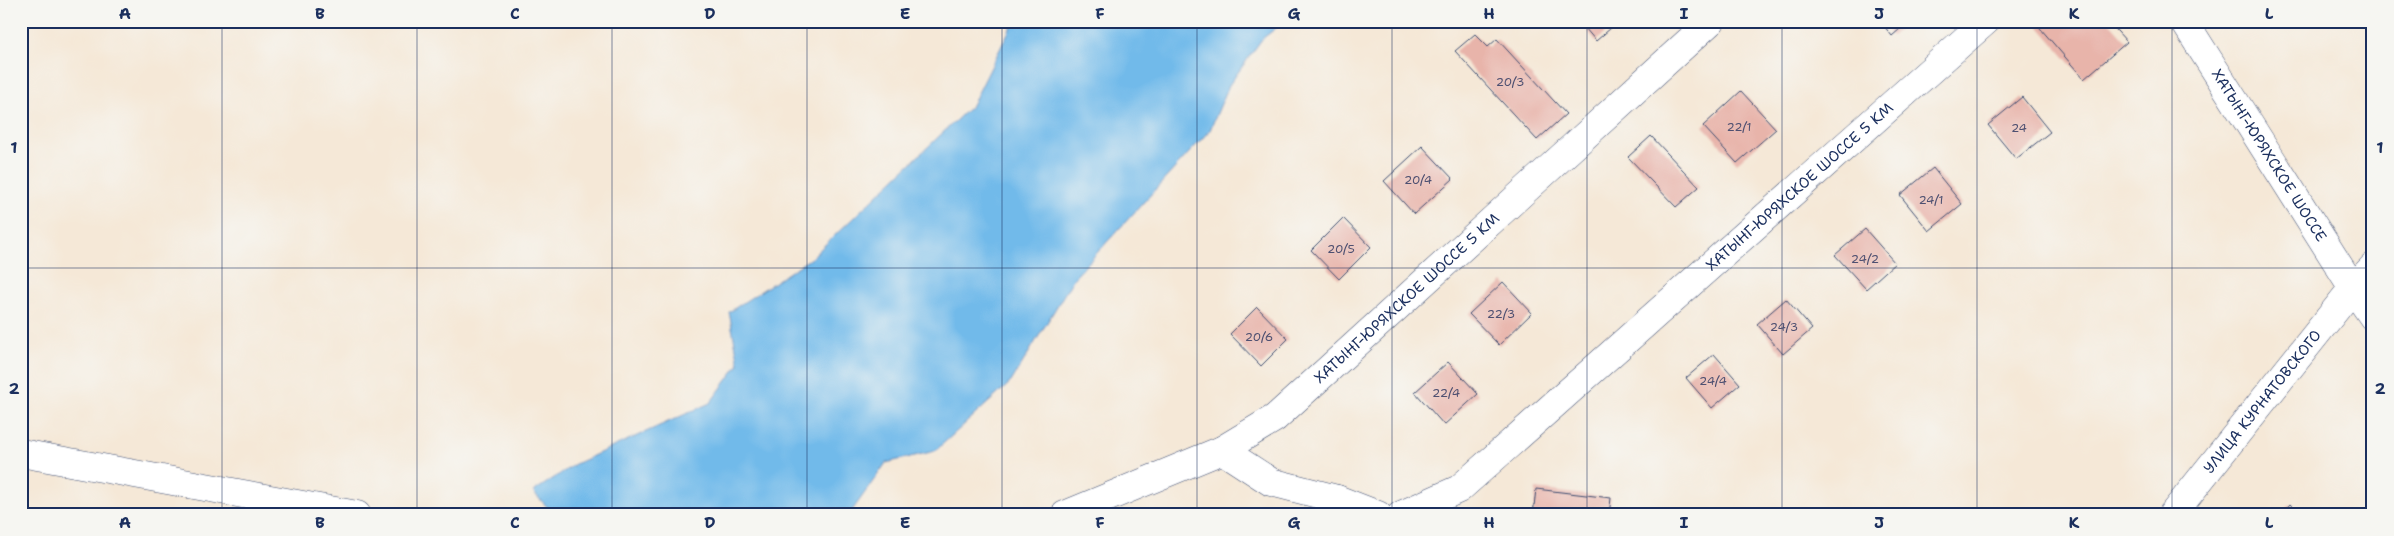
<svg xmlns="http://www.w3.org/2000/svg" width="2394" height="536" font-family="'Shantell Sans',sans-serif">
<rect width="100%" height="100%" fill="#f6f6f2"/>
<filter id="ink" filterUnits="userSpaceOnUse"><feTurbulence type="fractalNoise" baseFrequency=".02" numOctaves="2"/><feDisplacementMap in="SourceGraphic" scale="10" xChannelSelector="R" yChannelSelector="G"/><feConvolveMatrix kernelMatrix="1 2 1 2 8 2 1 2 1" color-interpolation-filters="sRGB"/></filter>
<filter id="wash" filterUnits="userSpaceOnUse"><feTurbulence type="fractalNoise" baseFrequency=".0096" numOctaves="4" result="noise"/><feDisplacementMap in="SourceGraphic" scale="20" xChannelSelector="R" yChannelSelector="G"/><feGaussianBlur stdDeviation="1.12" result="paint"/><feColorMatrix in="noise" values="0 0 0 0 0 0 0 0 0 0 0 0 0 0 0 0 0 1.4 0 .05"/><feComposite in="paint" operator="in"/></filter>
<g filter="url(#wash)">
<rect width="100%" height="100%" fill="#f5e8d7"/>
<!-- water -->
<path fill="#71baea" stroke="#4674a4" d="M1014,21H1285L1262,39L1229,85L1210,130L1074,278L1011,382L935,451L886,463L849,515H555L533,492L575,464L710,403L739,364L729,312L811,258L972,105Z"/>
<g id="blocks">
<!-- building -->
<path fill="#e8b4aa" d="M1579,21H1619L1596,41Z
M1880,21H1909L1892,36Z
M2034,21H2108L2127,42L2084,79Z
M1475,34L1488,47L1497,39L1566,114L1537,140L1455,51Z
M1741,91L1776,129L1737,163L1703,126Z
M2022,97L2050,132L2016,159L1988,125Z
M1651,136L1699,187L1676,207L1628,157Z
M1422,146L1453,179L1414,214L1384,181Z
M1933,168L1962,204L1929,231L1900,195Z
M1343,218L1371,247L1339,279L1311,250Z
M1865,229L1895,263L1866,289L1835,255Z
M1503,282L1532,313L1499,345L1469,314Z
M1786,299L1812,329L1783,354L1757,324Z
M1257,307L1288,339L1261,366L1230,334Z
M1714,354L1740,384L1712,408L1686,378Z
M1448,362L1478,394L1444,425L1415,392Z
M1536,489L1611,498L1609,515H1533Z
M2290,504L2301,515H2280Z"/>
</g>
</g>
<g filter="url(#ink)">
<use href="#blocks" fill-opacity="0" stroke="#3c4b70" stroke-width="1"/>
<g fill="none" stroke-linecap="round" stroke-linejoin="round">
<!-- minor casing -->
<g stroke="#3c4b70" stroke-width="29">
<g id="minor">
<path d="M1222,450L1271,482L1337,499"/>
<path d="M21,453L357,515"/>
<path d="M1327,513L1337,499L1378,515"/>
<path id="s1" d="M1065,515L1222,450L1275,418L1711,21"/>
<path id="s2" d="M1401,515L1459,489L1986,21"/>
<path id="s3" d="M2172,515L2353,288L2373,317"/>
</g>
</g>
<!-- major casing -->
<g stroke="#3c4b70" stroke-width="29">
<g id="major">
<path id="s4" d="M2184,21L2353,288L2373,267"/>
</g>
</g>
<!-- minor -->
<use href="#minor" stroke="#fff" stroke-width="28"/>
<!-- major -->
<use href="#major" stroke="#fff" stroke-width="28"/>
</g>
</g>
<!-- grid -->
<path fill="none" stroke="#1b2f5e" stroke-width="1" stroke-opacity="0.55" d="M222,21V515M417,21V515M612,21V515M807,21V515M1002,21V515M1197,21V515M1392,21V515M1587,21V515M1782,21V515M1977,21V515M2172,21V515M21,268H2373"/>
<g text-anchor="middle" stroke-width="4" stroke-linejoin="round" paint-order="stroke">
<!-- number labels -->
<g font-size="12" fill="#4e5071">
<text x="1510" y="86">20/3</text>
<text x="1739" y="131">22/1</text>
<text x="2019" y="132">24</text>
<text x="1418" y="184">20/4</text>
<text x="1931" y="204">24/1</text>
<text x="1341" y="253">20/5</text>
<text x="1865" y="263">24/2</text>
<text x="1501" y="318">22/3</text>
<text x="1784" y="331">24/3</text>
<text x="1259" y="341">20/6</text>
<text x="1713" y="385">24/4</text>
<text x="1446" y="397">22/4</text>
</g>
<!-- street labels -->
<g font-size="15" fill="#1b2f5e" stroke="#f6f6f2">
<text dy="5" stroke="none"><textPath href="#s4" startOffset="159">ХАТЫНГ-ЮРЯХСКОЕ ШОССЕ</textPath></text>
<text dy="5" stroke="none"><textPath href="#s2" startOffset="519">ХАТЫНГ-ЮРЯХСКОЕ ШОССЕ 5 КМ</textPath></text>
<text dy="5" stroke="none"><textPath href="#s1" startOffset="410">ХАТЫНГ-ЮРЯХСКОЕ ШОССЕ 5 КМ</textPath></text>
<text dy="5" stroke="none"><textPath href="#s3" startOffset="145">УЛИЦА КУРНАТОВСКОГО</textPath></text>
</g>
</g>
<!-- margin -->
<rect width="2394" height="536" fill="none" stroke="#f6f6f2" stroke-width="55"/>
<rect x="28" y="28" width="2338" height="480" fill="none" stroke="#1b2f5e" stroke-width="2"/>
<g font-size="16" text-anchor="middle" font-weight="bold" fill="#1b2f5e">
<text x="125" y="19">A</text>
<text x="320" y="19">B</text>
<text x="515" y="19">C</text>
<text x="710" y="19">D</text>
<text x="905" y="19">E</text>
<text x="1100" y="19">F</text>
<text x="1294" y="19">G</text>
<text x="1489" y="19">H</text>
<text x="1684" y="19">I</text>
<text x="1879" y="19">J</text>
<text x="2074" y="19">K</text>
<text x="2269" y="19">L</text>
<text x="14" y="153">1</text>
<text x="2380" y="153">1</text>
<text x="14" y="394">2</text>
<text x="2380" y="394">2</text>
<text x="125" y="528">A</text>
<text x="320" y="528">B</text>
<text x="515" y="528">C</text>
<text x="710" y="528">D</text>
<text x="905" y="528">E</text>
<text x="1100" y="528">F</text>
<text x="1294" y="528">G</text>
<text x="1489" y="528">H</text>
<text x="1684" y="528">I</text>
<text x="1879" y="528">J</text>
<text x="2074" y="528">K</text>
<text x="2269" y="528">L</text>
</g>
</svg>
